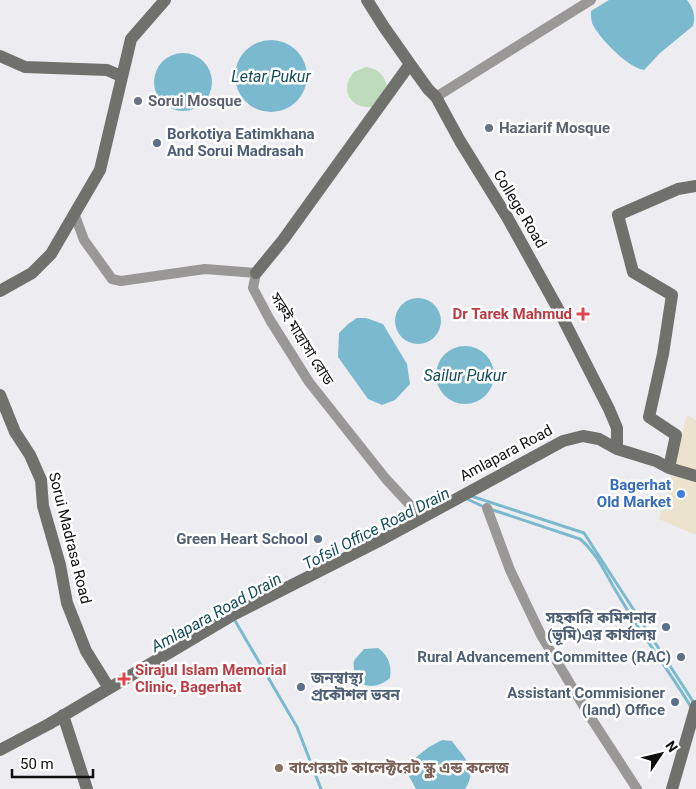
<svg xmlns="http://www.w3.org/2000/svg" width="696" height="789" font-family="Roboto,'Noto Sans Bengali',sans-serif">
<rect width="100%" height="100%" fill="#ededf1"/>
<!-- commercial -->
<path fill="#ebe3cd" d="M687,415L696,420V535L659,519Z"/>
<!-- green -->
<path fill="#bedcbb" d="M366,67C378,69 385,75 387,87L372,107C350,109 339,89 354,72Z"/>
<!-- water -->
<path fill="#7bbace" d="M609,0H687C693,8 696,15 693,26L660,53L644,70C628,68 598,37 592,23C591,19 591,15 591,11Z
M235 76a36 36 0 1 1 72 0a36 36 0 1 1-72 0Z
M154 82a29 29 0 1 1 58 0a29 29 0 1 1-58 0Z
M395 321a23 23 0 1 1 46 0a23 23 0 1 1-46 0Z
M357,318H366L383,324L407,364L410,384L395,400L382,405L368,399L338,357L339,333L348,324Z
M436 375a29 29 0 1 1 58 0a29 29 0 1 1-58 0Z
M378,648C388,655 392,665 390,678C379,688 360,691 355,673C354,669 353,665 354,661C356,657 361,653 364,649Z
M442,740L452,741C464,758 479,768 465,789H416L406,771V765L429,747Z"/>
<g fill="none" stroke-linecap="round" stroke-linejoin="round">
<!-- stream -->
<path stroke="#7bbace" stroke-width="3" d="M471,496L584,533L694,703
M465,498L484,507
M490,509L580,539C598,554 607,577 619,596C641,634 668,669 691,707
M234,619L297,727L321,789"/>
<!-- street -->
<path stroke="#999896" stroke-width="10" d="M436,97L591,0
M74,213L84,240L112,279L121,281L205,269L256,273L253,288L270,320L309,382L386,479L422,518
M487,508L510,570L541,635L587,712L637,789"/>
<!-- secondary -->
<path stroke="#70706d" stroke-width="12" d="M367,0L384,27L410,64L428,89L436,97L460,141L507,217L557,307L609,409L617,428V449
M0,56L25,67L107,70L121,76
M256,273L283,240L410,64
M0,291L32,273L51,254L100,170L131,39L165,0
M0,395L15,432L30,455L41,480L43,506L60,565L67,603L86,651L109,688
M669,468L676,435L649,417L663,354L672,295L633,272L618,215L678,189L696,186
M63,715L87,789
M0,750L49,724L231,616L381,540L563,441L583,436L599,439L617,449L656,461L669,468L696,476
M672,789L696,706"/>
</g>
<!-- markers -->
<g fill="#6b7280" stroke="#fff" stroke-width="2">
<circle cx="138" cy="101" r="5"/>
<circle cx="489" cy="128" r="5"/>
</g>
<g fill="#5c6f8a" stroke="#fff" stroke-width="2">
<circle cx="157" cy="143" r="5"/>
<circle cx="318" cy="539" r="5"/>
<circle cx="666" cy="627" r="5"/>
<circle cx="681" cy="657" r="5"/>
<circle cx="301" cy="687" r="5"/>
<circle cx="675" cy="702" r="5"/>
</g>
<g fill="#e0444e" stroke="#fff" stroke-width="2">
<path d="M580.5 306.5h5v5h5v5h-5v5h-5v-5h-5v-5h5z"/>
<path d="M121.5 671.5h5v5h5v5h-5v5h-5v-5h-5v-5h5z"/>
</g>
<circle fill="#3f7fe0" stroke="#fff" stroke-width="2" cx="681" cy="494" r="5"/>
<circle fill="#8d6e63" stroke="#fff" stroke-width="2" cx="279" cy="768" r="5"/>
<g text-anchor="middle" stroke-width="5" stroke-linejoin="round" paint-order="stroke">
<!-- worship labels -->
<g font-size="15" font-weight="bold" fill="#5b616d" stroke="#fff" text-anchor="start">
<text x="148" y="106">Sorui Mosque</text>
<text x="499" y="133">Haziarif Mosque</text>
</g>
<!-- service labels -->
<g font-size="15" font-weight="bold" fill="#4e5e75" stroke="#fff" text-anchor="end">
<text x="167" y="139" text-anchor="start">Borkotiya Eatimkhana<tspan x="167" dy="17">And Sorui Madrasah</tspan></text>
<text x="308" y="544">Green Heart School</text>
<text x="656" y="623">সহকারি কমিশনার<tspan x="656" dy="17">(ভূমি)এর কার্যালয়</tspan></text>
<text x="671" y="662">Rural Advancement Committee (RAC)</text>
<text x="311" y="683" text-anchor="start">জনস্বাস্থ্য<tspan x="311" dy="17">প্রকৌশল ভবন</tspan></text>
<text x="665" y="698">Assistant Commisioner<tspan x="665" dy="17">(land) Office</tspan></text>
</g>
<!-- street labels -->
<g font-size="15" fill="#0f0f10" stroke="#fff">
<text transform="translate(520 209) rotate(59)" y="5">College Road</text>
<text transform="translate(302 339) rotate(58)" y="5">সরুই মাদ্রাসা রোড</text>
<text transform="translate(506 453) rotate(-28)" y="5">Amlapara Road</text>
<text transform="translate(70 538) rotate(76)" y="5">Sorui Madrasa Road</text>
</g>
<!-- health labels -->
<g font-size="15" font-weight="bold" fill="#be3a42" stroke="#fff" text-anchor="end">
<text x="572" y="319">Dr Tarek Mahmud</text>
<text x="135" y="675" text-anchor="start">Sirajul Islam Memorial<tspan x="135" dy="17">Clinic, Bagerhat</tspan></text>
</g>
<!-- shop labels -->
<g font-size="15" font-weight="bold" fill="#366cbe" stroke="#fff" text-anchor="end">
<text x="671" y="490">Bagerhat<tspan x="671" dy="17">Old Market</tspan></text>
</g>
<!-- education labels -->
<g font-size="15" font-weight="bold" fill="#785e54" stroke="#fff" text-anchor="start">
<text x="289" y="773">বাগেরহাট কালেক্টরেট স্কুল এন্ড কলেজ</text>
</g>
<!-- water labels -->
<g font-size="16" font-style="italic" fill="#174d5c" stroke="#fff">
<text x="271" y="82">Letar Pukur</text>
<text x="465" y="381">Sailur Pukur</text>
<text transform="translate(376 528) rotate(-27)" y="6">Tofsil Office Road Drain</text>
<text transform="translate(216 612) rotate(-29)" y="6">Amlapara Road Drain</text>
</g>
</g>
<!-- north arrow -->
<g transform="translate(661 754) rotate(55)" stroke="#ffffff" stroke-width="4" paint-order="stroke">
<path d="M0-4L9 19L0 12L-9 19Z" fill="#0f0f10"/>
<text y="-8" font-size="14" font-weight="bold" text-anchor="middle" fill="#0f0f10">N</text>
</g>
<!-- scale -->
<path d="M12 769v8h81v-8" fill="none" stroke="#0f0f10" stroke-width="2.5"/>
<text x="20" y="769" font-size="15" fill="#0f0f10" stroke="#ffffff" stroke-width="4" paint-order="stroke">50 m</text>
</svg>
